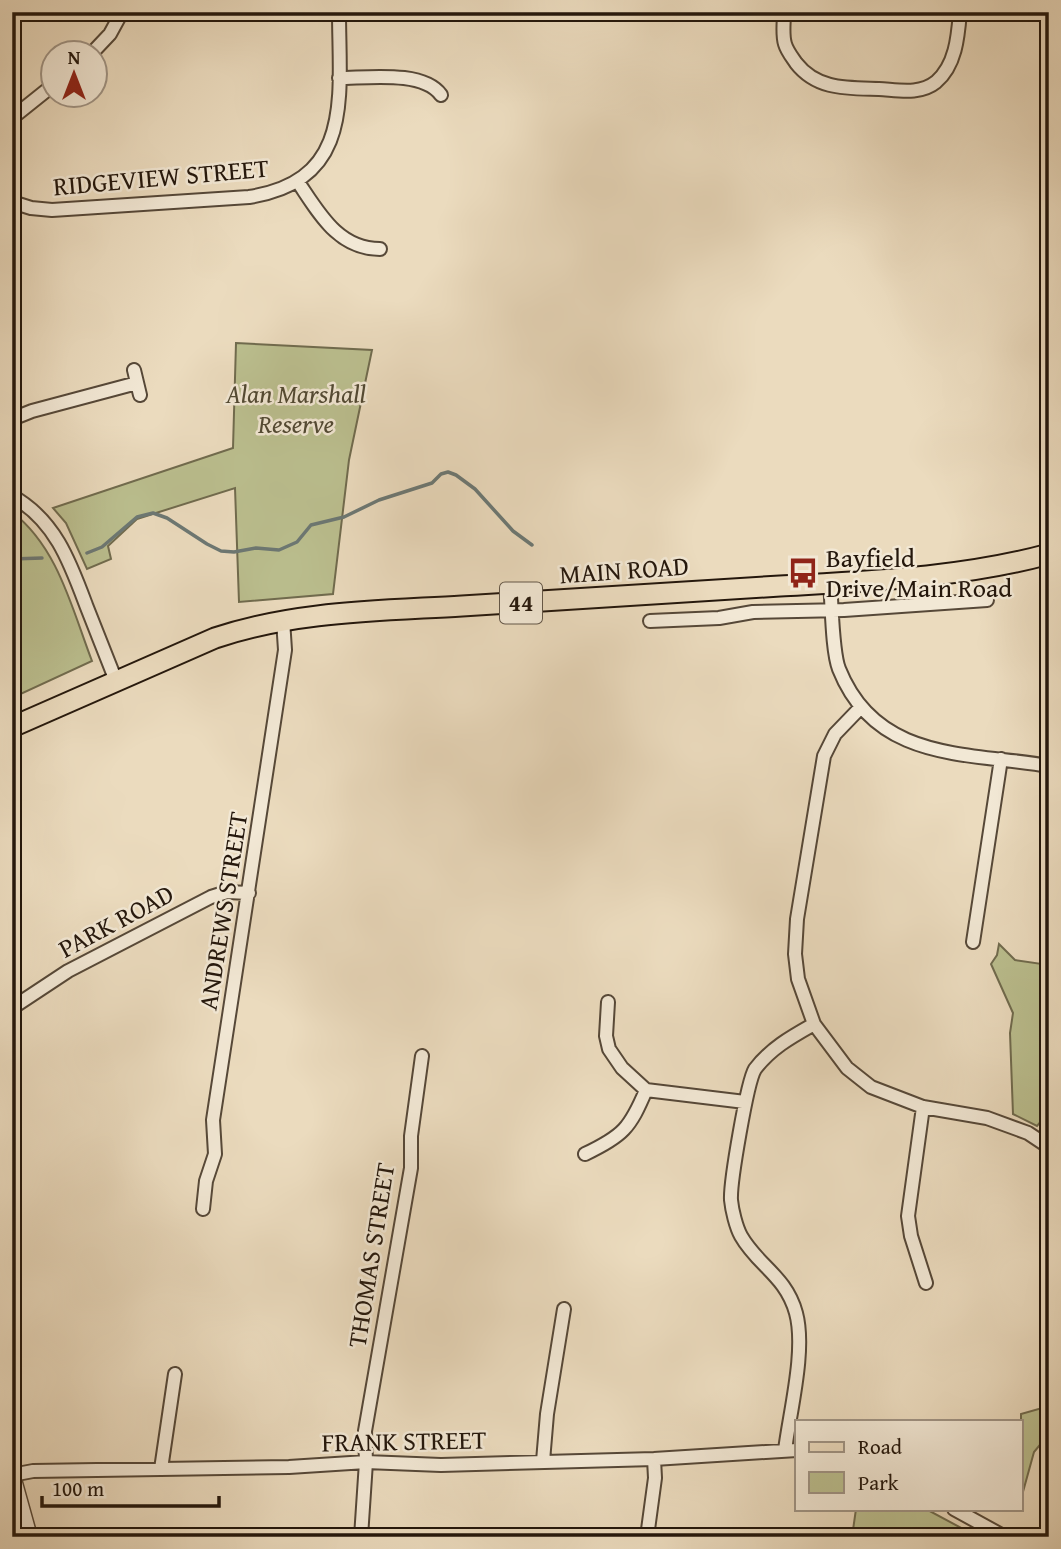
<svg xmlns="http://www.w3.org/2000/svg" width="1061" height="1549" font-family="'Gentium Book Plus',serif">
<rect width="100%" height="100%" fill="#ebdbbe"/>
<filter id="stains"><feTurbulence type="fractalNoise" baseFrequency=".00286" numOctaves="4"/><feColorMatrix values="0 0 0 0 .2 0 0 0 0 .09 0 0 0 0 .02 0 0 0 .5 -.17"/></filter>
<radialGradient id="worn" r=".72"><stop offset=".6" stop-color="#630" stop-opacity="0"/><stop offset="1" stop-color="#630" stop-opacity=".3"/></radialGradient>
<!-- green -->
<path fill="#bbbf8f" stroke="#706b4e" stroke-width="2" d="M236,343L372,350L349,460L333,594L239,602L235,488L137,519L108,546L111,559L87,569L66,523L53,508L233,448Z
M12,512C58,547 72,609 92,661L12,698Z
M999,944L1015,960L1049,965V1112L1037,1126L1013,1114L1010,1033L1013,1013L991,964L997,955Z
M1049,1406V1434L1034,1452L1021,1499V1414Z
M856,1509H926L978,1537H852Z"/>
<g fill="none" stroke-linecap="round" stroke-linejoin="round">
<!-- stream -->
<path stroke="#6c7874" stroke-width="3.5" d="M87,553L102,547L137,517L153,513L167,518L207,544L221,551L234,552L256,548L279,550L297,542L311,525L344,517L379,500L432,483L441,474L448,472L456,475L475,489L513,531L532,545
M12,559L42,558"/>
<!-- minor casing -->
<g stroke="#564838" stroke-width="16">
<path id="minor" d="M784,12C784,23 782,34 785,44C787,51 792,57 796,63C817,90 847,88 879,89C898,90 920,95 936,82C956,65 958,36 960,12
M93,52L110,34L122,12
M339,78C367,78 423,70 441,95
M12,118L52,86
M298,182C319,213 338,249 380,249
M12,202L31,208L52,210L249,197C355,181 339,95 339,12
M134,370L140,395
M12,419L32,411L137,383
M12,496C55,520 70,562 86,605C96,630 106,656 116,681
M830,583C832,604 832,651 839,669C876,762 967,752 1049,766
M650,621L719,618L753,612L844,610L987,600
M861,707L835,734L824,756L797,919L795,954L798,979L814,1024L847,1068L871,1087L923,1107L987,1118L1028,1133L1049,1147
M973,942L1001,759
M608,1002L606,1036L609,1049L622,1068L646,1090L745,1102
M12,1008L68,971L211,897L227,892L249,893
M923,1107L908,1216L911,1236L926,1283
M585,1154C623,1136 630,1128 646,1090
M203,1209L206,1181L215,1154L213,1120L285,650L283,620
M785,1450C790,1411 806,1350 796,1313C786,1276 758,1266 741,1236C736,1227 732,1210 731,1200C730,1183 747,1082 755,1069C771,1048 791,1037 814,1024
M543,1461L547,1414L564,1309
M161,1469L175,1374
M12,1475L33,1471L289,1467L366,1462L441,1465L654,1459L797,1450
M954,1509L1005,1537
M361,1537L366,1462L365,1431L411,1168V1136L422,1056
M647,1537L655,1478L654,1459"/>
</g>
<!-- tertiary casing -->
<g stroke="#564838" stroke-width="19">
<path id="tertiary" d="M12,1476L29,1537"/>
</g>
<!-- primary casing -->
<g stroke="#24170c" stroke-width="23">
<path id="primary" d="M12,727L215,638C295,611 379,611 462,606C568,600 674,593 780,586C870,581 961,578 1049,554"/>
</g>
<!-- minor -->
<use href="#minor" stroke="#f2e8d5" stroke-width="12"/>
<!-- tertiary -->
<use href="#tertiary" stroke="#f2e8d5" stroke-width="16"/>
<!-- primary -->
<use href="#primary" stroke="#ebdbbe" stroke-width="19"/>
</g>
<!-- icons -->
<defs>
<g id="bus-bare" transform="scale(2.415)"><path d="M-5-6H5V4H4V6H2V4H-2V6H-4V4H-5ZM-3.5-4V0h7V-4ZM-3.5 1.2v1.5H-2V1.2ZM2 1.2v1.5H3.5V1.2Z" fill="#8f2418" stroke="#f2e8d5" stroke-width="2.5" paint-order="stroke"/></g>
</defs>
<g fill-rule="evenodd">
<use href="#bus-bare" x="803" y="573"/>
</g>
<g text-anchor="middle" stroke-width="5" stroke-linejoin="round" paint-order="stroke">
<!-- shield labels -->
<rect fill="#f2e8d5" stroke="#625648" stroke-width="2" x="500" y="582.5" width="42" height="41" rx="5"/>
<g font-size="24" font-weight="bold" fill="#24170c">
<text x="521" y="611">44</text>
</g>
<!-- street labels -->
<g font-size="26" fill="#24170c" stroke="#f2e8d5">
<text transform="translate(161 177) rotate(-5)" y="9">RIDGEVIEW STREET</text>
<text transform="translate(624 570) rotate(-4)" y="9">MAIN ROAD</text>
<text transform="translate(223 911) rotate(-81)" y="9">ANDREWS STREET</text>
<text transform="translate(116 921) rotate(-28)" y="9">PARK ROAD</text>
<text transform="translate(371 1255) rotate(-81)" y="9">THOMAS STREET</text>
<text transform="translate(404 1441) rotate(-1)" y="9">FRANK STREET</text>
</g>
<!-- park labels -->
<g font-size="26" font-style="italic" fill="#514933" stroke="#f2e8d5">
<text x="296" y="403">Alan Marshall<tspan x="296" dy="30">Reserve</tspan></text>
</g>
<!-- poi labels -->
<g font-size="26" fill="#24170c" stroke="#f2e8d5" text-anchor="start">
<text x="826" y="567">Bayfield<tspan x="826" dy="30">Drive/Main Road</tspan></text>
</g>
</g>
<!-- margin -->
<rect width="1061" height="1549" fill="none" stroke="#ebdbbe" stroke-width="42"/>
<rect x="14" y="14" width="1033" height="1521" fill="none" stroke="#24170c" stroke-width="3.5"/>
<rect x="21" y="21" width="1019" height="1507" fill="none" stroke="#24170c" stroke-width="2"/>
<!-- legend -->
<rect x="795" y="1420" width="228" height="91" fill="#f2e8d5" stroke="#a09485" stroke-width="2"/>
<rect x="809" y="1442" width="35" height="10" fill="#ebdbbe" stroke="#a09485" stroke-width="2"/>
<text x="858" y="1454" font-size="21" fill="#24170c">Road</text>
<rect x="809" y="1472" width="35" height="21" fill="#bbbf8f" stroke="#a09485" stroke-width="2"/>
<text x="858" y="1490" font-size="21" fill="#24170c">Park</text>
<!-- north arrow -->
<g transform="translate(74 74)"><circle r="33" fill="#f2e8d5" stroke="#a09485" stroke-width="2"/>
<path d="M0-5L12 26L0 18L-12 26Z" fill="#8f2418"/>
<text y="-10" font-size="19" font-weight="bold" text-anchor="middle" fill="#24170c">N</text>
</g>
<!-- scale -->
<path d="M42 1496v10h177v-10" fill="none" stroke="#24170c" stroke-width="3.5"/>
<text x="52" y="1496" font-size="21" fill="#24170c" stroke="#f2e8d5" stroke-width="5" paint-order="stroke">100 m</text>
<rect width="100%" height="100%" filter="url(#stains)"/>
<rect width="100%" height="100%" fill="url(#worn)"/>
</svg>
